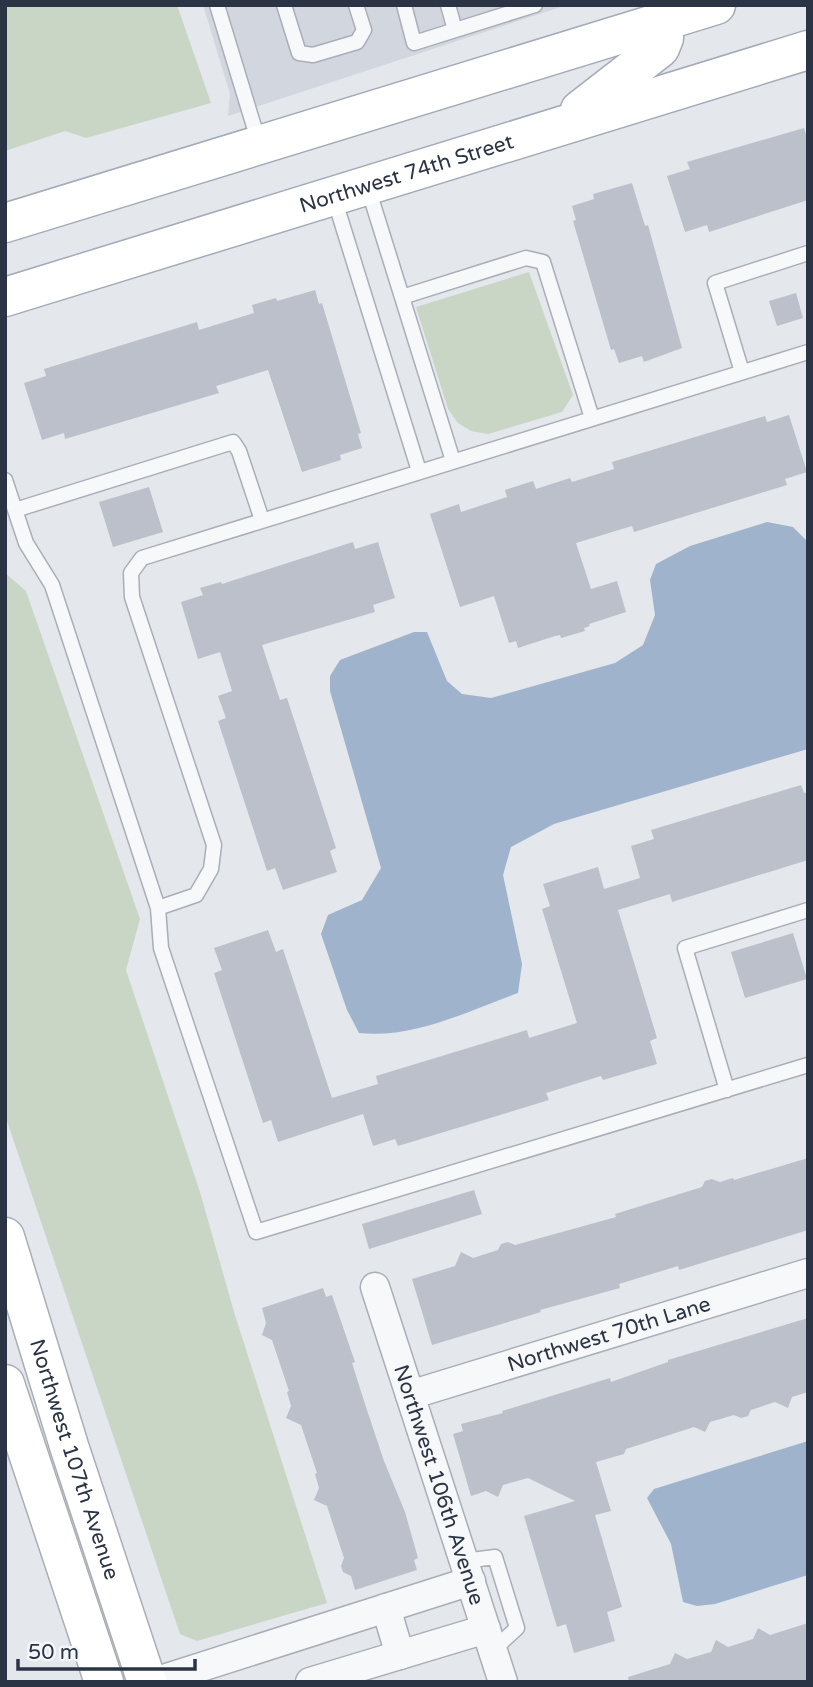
<svg xmlns="http://www.w3.org/2000/svg" width="813" height="1687" font-family="'Varela Round',sans-serif">
<rect width="100%" height="100%" fill="#e4e7ec"/>
<!-- built -->
<path fill="#d2d6de" d="M203,5H567L228,116L230,94Z"/>
<!-- green -->
<path fill="#c9d6c5" d="M5,5H177L211,103L86,138L65,131L5,151Z
M529,272L573,395L562,412L488,434L471,431L458,423L448,409L416,307Z
M5,573L26,591L140,919L126,970L200,1192L234,1312L327,1603L197,1641L180,1634L5,1115Z"/>
<!-- water -->
<path fill="#9fb4cc" d="M767,522L793,527L808,542V749L554,824L511,847L503,875L522,964L518,993C468,1011 414,1039 359,1033L347,1010L321,934L328,915L362,900L381,868L330,691V676L340,660L414,632H427L447,681L462,694L491,698L615,663L643,645L655,615L650,580L656,564L690,546Z
M808,1441V1575L715,1604L697,1606L683,1602L671,1544L647,1498L654,1489Z"/>
<!-- building -->
<path fill="#bbc0ca" d="M804,128L808,140V200L709,232L707,225L685,232L667,176L690,169L687,162Z
M632,183L645,226L648,225L682,348L644,362L642,356L619,363L614,349L611,350L573,221L576,220L572,206L594,199L593,194Z
M315,290L319,304L322,303L361,433L358,434L362,448L340,455L341,460L302,472L268,370L216,386L219,393L65,439L64,433L42,440L24,383L46,376L44,369L197,322L199,330L254,313L252,305L276,298L277,301Z
M796,293L803,318L777,326L769,301Z
M789,415L807,472L785,479L787,485L634,532L632,526L576,543L591,589L617,581L626,612L589,624L590,626L584,628L585,631L561,638L560,635L555,636L518,648L516,641L509,643L494,596L460,607L430,514L459,504L461,512L507,497L505,490L533,481L536,489L570,478L572,482L614,469L612,462L765,416L767,422Z
M149,487L163,532L113,547L99,502Z
M353,542L355,549L378,542L395,598L373,605L375,612L262,645L280,700L287,698L336,848L330,851L337,872L283,890L275,868L267,871L218,721L226,718L218,696L232,691L220,652L198,659L181,602L203,595L200,588L221,582L222,584Z
M801,785L804,793L808,792V860L672,902L670,894L618,910L657,1038L650,1041L657,1064L603,1080L601,1076L546,1093L549,1100L398,1146L395,1139L373,1146L363,1114L278,1142L271,1120L263,1123L214,973L222,970L214,948L268,930L276,952L283,949L332,1098L378,1084L376,1076L527,1030L529,1038L577,1023L542,909L550,906L543,884L598,867L604,889L640,878L631,846L654,839L651,830Z
M793,933L807,979L745,998L731,952Z
M808,1158V1230L679,1270L678,1266L619,1284L620,1288L540,1310L541,1312L432,1345L412,1279L455,1266L461,1252L473,1258L498,1250L501,1244L508,1242L515,1245L616,1217L615,1214L702,1187L705,1181L712,1179L720,1182L733,1178L734,1180Z
M474,1190L482,1214L369,1249L362,1224Z
M323,1288L326,1297L332,1295L355,1362L352,1363L365,1404L384,1461L405,1512L418,1558L414,1560L417,1570L355,1590L351,1576L343,1572L341,1566L344,1558L327,1506L314,1500L319,1488L315,1474L317,1473L301,1425L286,1418L291,1406L287,1392L289,1391L272,1340L262,1335L266,1323L262,1308Z
M808,1318V1392L792,1397L788,1408L775,1402L751,1410L748,1416L741,1418L734,1415L710,1422L705,1432L694,1427L626,1449L624,1454L596,1462L611,1511L595,1515L622,1607L607,1612L615,1641L574,1653L566,1624L557,1627L524,1516L575,1501L528,1478L503,1485L498,1497L486,1491L471,1496L453,1434L463,1431L461,1424L503,1413L502,1411L610,1378L611,1382L668,1362V1360Z
M808,1623V1682H629L628,1677L670,1664L675,1653L687,1659L711,1652L716,1640L728,1647L753,1639L758,1628L770,1635Z"/>
<g fill="none" stroke-linecap="round" stroke-linejoin="round">
<!-- service casing -->
<g stroke="#a9aeb7" stroke-width="17">
<path id="service" d="M217,5L259,143
M284,5L299,53L313,55L357,42L364,30L356,5
M404,5L414,43L535,5
M448,5L455,30
M368,188L453,461
M334,198L419,471
M402,297L526,258L543,262L592,418
M742,372L715,283L808,253
M5,480L26,543L52,585L158,908L161,948L256,1232L808,1065
M15,510L233,442L239,451L262,520
M158,908L196,895L211,869L214,845L132,597L131,573L142,558L808,352
M727,1090L685,948L808,910
M464,1561L495,1557L517,1628L493,1650"/>
</g>
<!-- minor casing -->
<g stroke="#a9aeb7" stroke-width="31">
<g id="minor">
<path id="s1" d="M375,1287L503,1682"/>
<path id="s2" d="M410,1395L808,1273"/>
<path d="M386,1608L400,1655"/>
<path d="M154,1682L471,1581"/>
<path d="M310,1682L486,1629"/>
</g>
</g>
<!-- secondary casing -->
<g stroke="#a9aeb7" stroke-width="41">
<g id="secondary">
<path id="s3" d="M5,1237L69,1446L147,1682"/>
<path d="M5,1384L104,1682"/>
</g>
</g>
<!-- primary casing -->
<g stroke="#a3abb8" stroke-width="41">
<g id="primary">
<path d="M580,110L660,48L664,38V21"/>
<path d="M5,223L716,5"/>
<path id="s4" d="M5,297L808,50"/>
</g>
</g>
<!-- service -->
<use href="#service" stroke="#f7f8fa" stroke-width="14"/>
<!-- minor -->
<use href="#minor" stroke="#f7f8fa" stroke-width="28"/>
<!-- secondary -->
<use href="#secondary" stroke="#fff" stroke-width="38"/>
<!-- primary -->
<use href="#primary" stroke="#fff" stroke-width="38"/>
</g>
<g text-anchor="middle" stroke-width="5" stroke-linejoin="round" paint-order="stroke">
<!-- street labels -->
<g font-size="21" fill="#2b3445" stroke="#f4f6f9">
<text dy="7" stroke="none"><textPath href="#s4" startOffset="420">Northwest 74th Street</textPath></text>
<text dy="7" stroke="none"><textPath href="#s2" startOffset="208">Northwest 70th Lane</textPath></text>
<text dy="7" stroke="none"><textPath href="#s3" startOffset="233">Northwest 107th Avenue</textPath></text>
<text dy="7" stroke="none"><textPath href="#s1" startOffset="208">Northwest 106th Avenue</textPath></text>
</g>
</g>
<!-- border -->
<rect width="813" height="1687" fill="none" stroke="#2b3445" stroke-width="14"/>
<!-- scale -->
<path d="M18 1659v10h177v-10" fill="none" stroke="#2b3445" stroke-width="3.5"/>
<text x="28" y="1659" font-size="21" fill="#2b3445" stroke="#f4f6f9" stroke-width="5" paint-order="stroke">50 m</text>
</svg>
